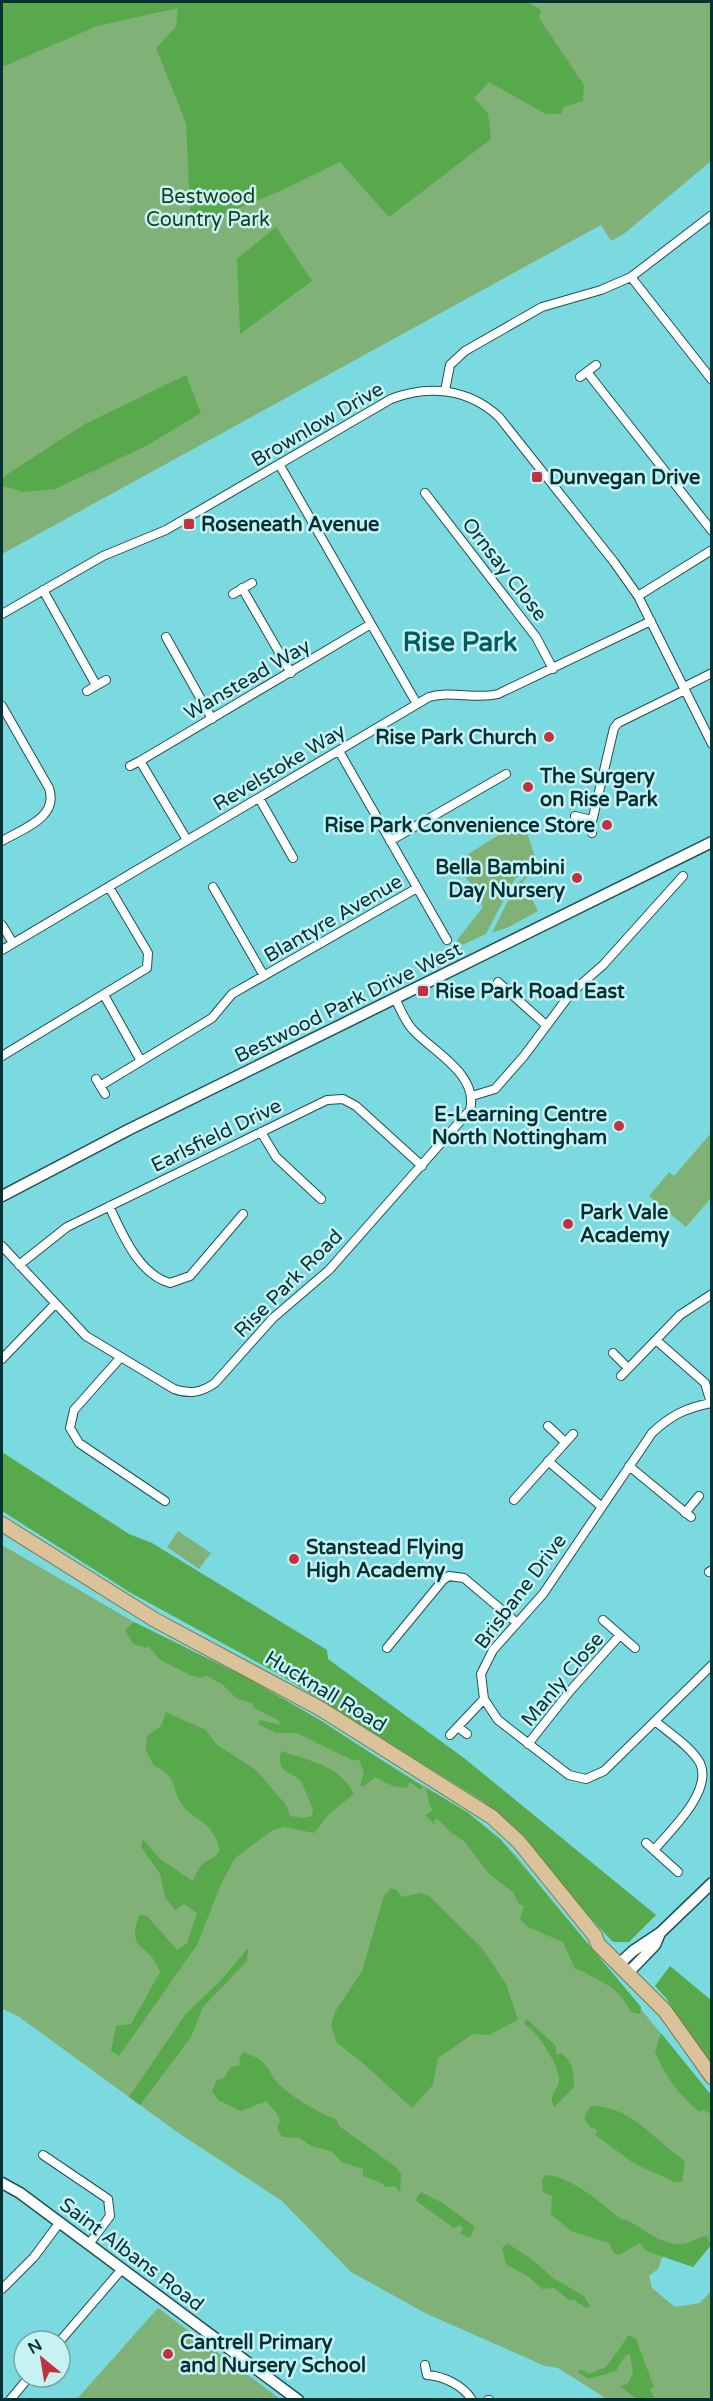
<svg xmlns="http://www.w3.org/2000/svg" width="713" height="2401" font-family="'Varela Round',sans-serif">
<rect width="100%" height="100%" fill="#7adae0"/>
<!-- green -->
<path fill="#80b277" d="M2,2H711V161L625,233L611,241L601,225L2,554Z
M523,820L536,860L514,880L486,934L460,946L457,940L483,907L457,861Z
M536,866V871L523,881L538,911L509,927L492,933L515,886Z
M711,1133V1198L686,1227L649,1196L669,1172L674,1176Z
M178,1531L211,1553L199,1569L167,1547Z
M2,1545L134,1622L247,1678L467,1812L500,1839L517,1857L711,2095V2245L693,2267L663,2255L658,2269L649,2276L652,2288L675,2307L700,2303L711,2291V2399H607L558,2368L545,2366L427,2314L351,2272L282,2201L177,2132L18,2016L2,2009Z
M158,2308L280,2399H77Z"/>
<!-- forest -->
<path fill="#58a94b" d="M2,2H528L541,10L539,18L584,85L583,101L564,107L561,114H546L489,82L474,98L488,113L491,139L389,217L340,162L278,192L202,223L200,215L190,211L186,123L156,48L176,27L178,8L97,26L2,67Z
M276,227L312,281L240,334L237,259Z
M186,375L201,413L146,446L55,489L24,492L2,486V480L6,475L85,424Z
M2,1452L129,1534L152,1543L327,1650L328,1659L464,1758L656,1915L629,1942H613C567,1896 534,1839 481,1800L277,1673L131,1593L2,1511Z
M134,1622L247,1678L320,1720L423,1787L420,1790L410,1782L407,1788L393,1786L375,1777L364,1786H360L364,1773L359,1760H352L297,1733H276L258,1724L260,1720L281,1725L278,1720L254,1708L252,1703L237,1699L222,1684L207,1676L200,1678L190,1675L160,1660L148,1646L146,1648L133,1644L125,1630Z
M166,1712L206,1730L216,1744L257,1771L286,1805L290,1816L303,1818L312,1816L313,1809L301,1781C288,1769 276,1773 281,1751C309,1761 340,1765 354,1794L330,1813L314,1833L284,1827L273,1830L235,1858L221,1884L197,1945L119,2056L111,2051L116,2026L131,2024L160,1972C149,1941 126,1954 139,1915L147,1916L177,1950L187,1943L197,1913L184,1904L175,1910L165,1897L160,1874L141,1847L143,1839L160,1859L193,1881C197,1874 197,1869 204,1863C210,1858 216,1858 220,1850C210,1816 196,1825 181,1803C170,1785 178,1776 154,1766L146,1751L147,1736L161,1726Z
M426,1788L467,1812L500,1839L641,2007L640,2014L631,2012C621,1992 612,1987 593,1977C586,1974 583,1970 575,1969L563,1942L528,1927L520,1919L524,1906L519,1904L513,1892L489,1874L464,1841L449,1831L438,1819L434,1820L435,1825L425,1815L433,1810L429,1804Z
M391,1888L397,1890L402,1897L421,1893L429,1896L482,1948L506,1984L518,2020L489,2035L473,2034L438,2058L433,2085L412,2108L364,2064L337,2043L331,2026L335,2012L362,1971L384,1896Z
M248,1948L247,1961L203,2007L191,2037L140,2105L129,2097L185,2015L221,1980Z
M670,1966L711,2000V2063L684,2029L666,1998L655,1986Z
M527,2019L556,2046V2055L561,2053C573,2061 574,2073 574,2087L554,2107C547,2094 561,2088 559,2077C558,2066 542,2040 534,2032C530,2028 527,2028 524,2022Z
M661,2033L711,2095V2114L703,2110L699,2112C680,2096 664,2075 655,2052Z
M243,2052C275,2063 265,2074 284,2089C298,2100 318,2113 336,2119L339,2126L396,2167L401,2174L400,2193L395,2186L385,2187L382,2183L363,2176V2169L342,2162L331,2151L311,2146L300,2138L282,2137L277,2128L280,2122L278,2115L266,2101L241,2111L218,2100L212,2091L217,2080L224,2078L231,2067L241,2065L239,2059Z
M590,2106C624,2106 643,2127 667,2147C673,2153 680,2156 685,2162L682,2182H675L635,2164L595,2135L597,2130L590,2127L584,2118Z
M545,2175C569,2175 602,2203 619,2218C642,2224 655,2244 680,2244C691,2244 697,2237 707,2236L711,2245L693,2267L646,2251L640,2243L619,2255L614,2253L609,2243L571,2231L551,2214L552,2196L543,2192L542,2180Z
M421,2192L443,2203L475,2227L470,2238L460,2234L463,2229L460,2225L454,2228L415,2200Z
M507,2243L533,2260L553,2278L584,2296L590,2306L586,2308L574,2300H569L554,2288L542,2289L529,2277L506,2264L502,2248Z
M629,2335L636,2339L654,2387L650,2390L655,2399H637L620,2386L628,2383L633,2373L630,2354L626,2355L616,2371L589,2379L577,2372L581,2370L589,2374L606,2367Z"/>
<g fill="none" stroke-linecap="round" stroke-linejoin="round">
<!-- minor casing -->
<g stroke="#1e5155" stroke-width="10">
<path id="minor" d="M631,277L712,380
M587,372L712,531
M580,377L596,365
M445,391L450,365L465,351L542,307L601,290L631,277L712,215
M279,464L417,704
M425,493L536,637L553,669
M242,588L291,673
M43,590L96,685
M233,594L252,583
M638,596L712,550
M2,614L103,556L166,530L391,399C429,384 469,389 499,417L614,562L638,596L712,744
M166,637L212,719
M684,687L712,673
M87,691L106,680
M2,706L49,788C59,818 22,829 2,841
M339,751L447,940
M130,766L140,761
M259,798L293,858
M575,816L592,820
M592,833L591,826L614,728L618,723L685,690
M187,840L140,761L371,624
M390,841L506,774
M213,887L264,976
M2,925L13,943
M2,950L429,697C452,690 475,700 498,694L651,621
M498,982L546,1025
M104,995L141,1061
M2,1056L147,968L148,953L109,887
M96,1079L105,1094
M100,1086L212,1018L232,994L417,888
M472,1096L495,1089L524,1056L571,993L603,965L683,876
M261,1132L276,1157L321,1199
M109,1206C122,1233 138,1274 170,1283L190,1276L243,1214
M2,1246L86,1336L174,1389C190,1395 202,1392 215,1383L273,1318L329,1270L470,1110C479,1075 434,1052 414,1031C405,1022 400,1009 395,998
M19,1265L67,1227L327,1100L343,1099L356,1106L422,1166
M656,1340L705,1383L711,1403C686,1408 671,1415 652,1433L543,1594L493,1650L481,1674L484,1699L498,1720L569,1775L586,1779L604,1771L712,1665
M613,1353L628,1368
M121,1357L74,1410L70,1428L79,1443L165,1501
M2,1359L55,1304
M621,1376L680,1315L712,1294
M548,1426L565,1442
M548,1461L602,1507
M629,1466L691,1517
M514,1500L573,1434
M685,1513L699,1496
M709,1572L712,1570
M603,1620L635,1648
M387,1648L443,1580L449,1576L464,1578L517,1623
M458,1727L467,1734
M450,1735L484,1699
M528,1744L570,1691L620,1635
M646,1843L678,1872
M654,1850C671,1830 713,1791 700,1763C691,1747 669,1733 655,1721
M43,2155L108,2199L110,2216L89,2244
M2,2289L34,2257L60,2222
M60,2341L122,2269
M425,2365L427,2375C443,2376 463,2385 472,2400
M10,2400L29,2377
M488,2400H489"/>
</g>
<!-- tertiary casing -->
<g stroke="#1e5155" stroke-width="13">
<path id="tertiary" d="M2,1196L128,1130L712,842
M618,1965L633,1951L660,1933L712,1883
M627,1974L655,1945L660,1933
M2,2183L20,2193L298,2400"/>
</g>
<!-- primary casing -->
<g stroke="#7f764b" stroke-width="16">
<path id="primary" d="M2,1524L155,1620L321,1709L492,1817L519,1842L595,1936L598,1944L665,2011L712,2077"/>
</g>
<!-- minor -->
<use href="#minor" stroke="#fff" stroke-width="8"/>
<!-- tertiary -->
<use href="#tertiary" stroke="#fff" stroke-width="10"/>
<!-- primary -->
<use href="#primary" stroke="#dac39a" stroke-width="14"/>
</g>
<!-- markers -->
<g fill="#c2313f" stroke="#c6f2f4" stroke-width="2">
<rect x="531" y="471" width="12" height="12" rx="3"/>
<rect x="183" y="518" width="12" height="12" rx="3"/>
<circle cx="549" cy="737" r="6"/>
<circle cx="528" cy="787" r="6"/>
<circle cx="607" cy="825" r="6"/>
<circle cx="577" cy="878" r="6"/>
<rect x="417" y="985" width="12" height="12" rx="3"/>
<circle cx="619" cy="1126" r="6"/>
<circle cx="568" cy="1224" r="6"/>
<circle cx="294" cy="1559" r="6"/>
<circle cx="168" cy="2354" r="6"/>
</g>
<g text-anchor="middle" stroke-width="5" stroke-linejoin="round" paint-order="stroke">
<!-- park labels -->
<g font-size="20" fill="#1b3b16" stroke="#c6f2f4">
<text x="208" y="203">Bestwood<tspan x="208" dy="23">Country Park</tspan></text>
</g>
<!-- street labels -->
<g font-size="20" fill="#053134" stroke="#c6f2f4">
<text transform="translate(317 424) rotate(-30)" y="7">Brownlow Drive</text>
<text transform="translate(505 569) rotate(52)" y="7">Ornsay Close</text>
<text transform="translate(247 679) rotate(-30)" y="7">Wanstead Way</text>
<text transform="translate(279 767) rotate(-31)" y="7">Revelstoke Way</text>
<text transform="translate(333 918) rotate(-30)" y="7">Blantyre Avenue</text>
<text transform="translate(348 1002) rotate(-26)" y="7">Bestwood Park Drive West</text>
<text transform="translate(216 1135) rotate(-26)" y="7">Earlsfield Drive</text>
<text transform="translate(288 1283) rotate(-45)" y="7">Rise Park Road</text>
<text transform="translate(520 1591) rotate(-53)" y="7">Brisbane Drive</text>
<text transform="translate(562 1679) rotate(-50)" y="7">Manly Close</text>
<text transform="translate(326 1691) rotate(31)" y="7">Hucknall Road</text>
<text transform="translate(132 2254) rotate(37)" y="7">Saint Albans Road</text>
</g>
<!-- poi labels -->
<g font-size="20" font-weight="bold" fill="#053134" stroke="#c6f2f4" text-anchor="start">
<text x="549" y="484">Dunvegan Drive</text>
<text x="201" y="531">Roseneath Avenue</text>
<text x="537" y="744" text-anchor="end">Rise Park Church</text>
<text x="540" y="783">The Surgery<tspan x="540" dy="23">on Rise Park</tspan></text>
<text x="595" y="832" text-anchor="end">Rise Park Convenience Store</text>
<text x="565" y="874" text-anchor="end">Bella Bambini<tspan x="565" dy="23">Day Nursery</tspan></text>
<text x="435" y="998">Rise Park Road East</text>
<text x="607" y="1121" text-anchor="end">E-Learning Centre<tspan x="607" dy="23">North Nottingham</tspan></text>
<text x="580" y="1219">Park Vale<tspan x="580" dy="23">Academy</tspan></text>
<text x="306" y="1554">Stanstead Flying<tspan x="306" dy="23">High Academy</tspan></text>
<text x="180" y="2349">Cantrell Primary<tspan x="180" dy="23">and Nursery School</tspan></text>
</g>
<!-- district labels -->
<g font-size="26" font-weight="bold" fill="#015c60" stroke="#c6f2f4">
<text x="460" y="651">Rise Park</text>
</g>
</g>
<!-- border -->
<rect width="713" height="2401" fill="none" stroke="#053134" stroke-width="6"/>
<!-- north arrow -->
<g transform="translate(42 2359) rotate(330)"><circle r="28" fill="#c6f2f4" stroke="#79a5a7" stroke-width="1.5"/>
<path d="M0-4.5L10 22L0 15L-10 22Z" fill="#c2313f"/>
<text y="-9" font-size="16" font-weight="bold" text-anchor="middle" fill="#053134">N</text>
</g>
</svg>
